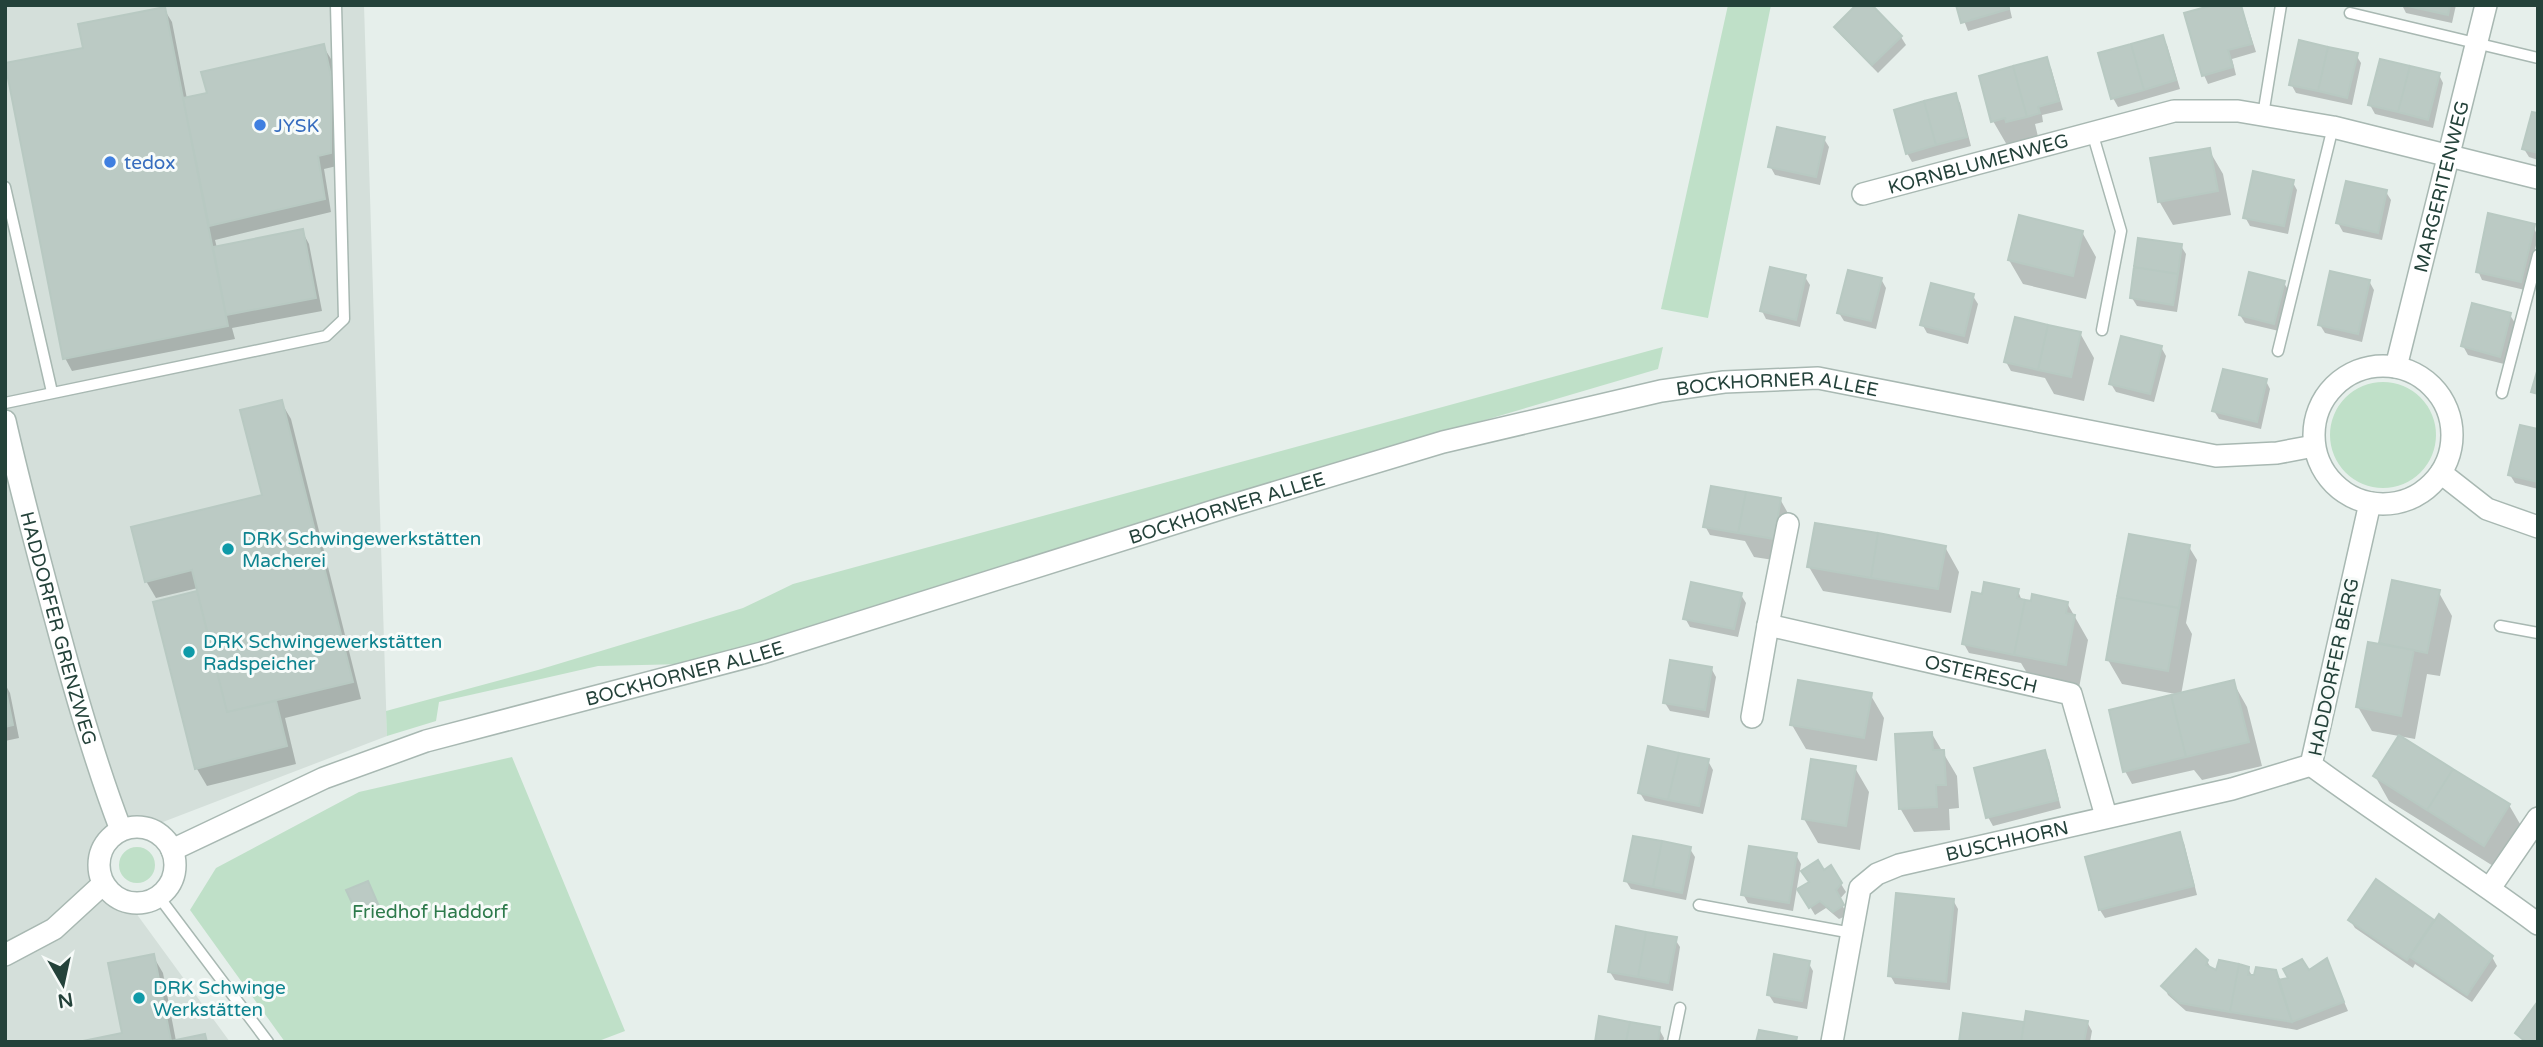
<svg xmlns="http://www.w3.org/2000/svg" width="2543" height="1047" font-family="'Varela Round',sans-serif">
<rect width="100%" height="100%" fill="#e6efeb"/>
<!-- built -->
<path fill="#d4dfda" d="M5,5H364L387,736L90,850L230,1042H5Z"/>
<!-- green -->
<path fill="#bfe0c8" d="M1728,5H1771L1708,318L1661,309Z
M1663,347L1658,369L1181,510L930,593L686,664L598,666L439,702L436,721L387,736L386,711L538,670L743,608L793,584Z
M2330 435a53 53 0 1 1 106 0a53 53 0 1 1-106 0Z
M512,757L625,1031L596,1042H285L190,910L216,868L359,792Z
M119 865a18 18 0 1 1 36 0a18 18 0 1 1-36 0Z"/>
<!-- shadow -->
<path fill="#0003" d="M1958,5H2009L2012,18L1968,31Z
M2219,5H2241L2256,52L2232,59L2236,75L2208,84L2204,75Z
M2402,5H2456L2452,23L2406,13Z
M164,9L172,22L187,99L209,95L323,46L331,59L338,90L337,166L324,169L331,212L215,240L217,248L302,231L309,244L322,311L232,328L235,339L72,371L65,358L85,49Z
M1836,27L1901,37L1906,45L1878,73L1841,35Z
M2162,37L2167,45L2180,89L2118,107L2113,98Z
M2356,55L2361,63L2352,105L2296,93L2291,84Z
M2046,59L2051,68L2063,110L2042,115L2043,122L2035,124L2039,141L2007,145L1993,121Z
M2439,75L2443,83L2433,128L2375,114L2370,105Z
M1955,95L1960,103L1971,146L1912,162L1907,153Z
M2538,115V160L2529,157L2524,149Z
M1824,139L1829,147L1820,185L1775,175L1770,166Z
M2209,150L2223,174L2231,215L2173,225L2159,201Z
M2292,181L2297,190L2288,234L2250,226L2245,217Z
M2386,192L2391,200L2382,240L2343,232L2338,223Z
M2533,226L2538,237L2525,290L2482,280L2478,271Z
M2082,232L2096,257L2086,299L2023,284L2009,260Z
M2181,246L2186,254L2177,312L2137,306L2132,298Z
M1805,277L1810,285L1800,327L1766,319L1762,311Z
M1881,279L1886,288L1876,329L1844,321L1839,313Z
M2369,281L2374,290L2362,342L2325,333L2320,325Z
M2284,283L2289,291L2279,331L2245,323L2240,315Z
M1973,296L1978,304L1968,344L1927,333L1922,324Z
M2510,315L2515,323L2504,364L2468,355L2463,346Z
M2080,333L2094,358L2084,401L2054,394L2045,378L2011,371L2006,362Z
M2161,347L2166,356L2154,402L2116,392L2111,384Z
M2266,381L2270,389L2261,429L2219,419L2214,411Z
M281,402L291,419L361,699L285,718L296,764L207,786L197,769L156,604L199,593L198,588L156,598L146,581L264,497Z
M2538,431V489L2515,483L2510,475Z
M1780,499L1794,524L1787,562L1754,557L1745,541L1710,535L1705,526Z
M1945,547L1959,572L1951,613L1823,591L1809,567Z
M2189,547L2197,560L2186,623L2192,634L2181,695L2122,684L2108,660Z
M2393,583L2438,591L2452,616L2440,676L2427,674L2415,739L2372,731L2358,707L2380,645Z
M2018,591L2022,601L2067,603L2088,640L2079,688L2030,678L2021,663L1969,653L1964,644L1983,596Z
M1741,595L1746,603L1738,637L1690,627L1685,618Z
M1711,668L1716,677L1709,718L1670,711L1665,703Z
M2233,682L2247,707L2262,766L2202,780L2194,770L2132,784L2125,771Z
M5,684L10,693L19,738L5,741Z
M1870,694L1884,718L1877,761L1806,749L1792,725Z
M1932,734L1957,776L1959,808L1949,809L1950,830L1914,832L1900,808Z
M2044,752L2049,760L2061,808L1993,826L1988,817Z
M1708,761L1713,770L1703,814L1645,801L1640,793Z
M1855,768L1869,792L1860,850L1818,843L1804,819Z
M2375,776L2509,805L2523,829L2498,869L2389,801Z
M2179,834L2184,843L2197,895L2105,918L2100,910L2087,858Z
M1690,849L1695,857L1686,900L1631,889L1626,881Z
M1796,855L1801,864L1793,911L1748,903L1743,894Z
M1831,868L1846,892L1839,900L1848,915L1839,919L1826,908L1815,915L1800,890Z
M2376,882L2435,922L2492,957L2497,966L2472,1002L2415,964L2413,968L2355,928L2350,920Z
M369,887L378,909L360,916L358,913Z
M1953,900L1958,909L1950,990L1895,984L1890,975Z
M1675,939L1680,947L1673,991L1615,980L1610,972Z
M153,956L163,973L176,1041L205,1036L208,1042H87L124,1035Z
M2207,961L2212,970L2217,973L2248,969L2253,977L2275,972L2280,982L2308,972L2327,961L2348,1011L2297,1030L2186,1011L2168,995L2164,986Z
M1808,962L1813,971L1807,1009L1774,1003L1769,995Z
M1965,1015L2026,1024L2087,1022L2092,1031L2090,1042H1961Z
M1659,1029L1664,1038L1663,1042H1597Z"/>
<!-- building -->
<path fill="#bbcac4" stroke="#b8c9c2" stroke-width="2" d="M1856,5H1872L1902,36L1872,65L1834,27Z
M1956,5H2008L2009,9L1961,23Z
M2213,5H2241L2252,44L2228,50L2233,67L2202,76L2184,13Z
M2403,5H2450L2448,15Z
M165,7L228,326L63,359L5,63L83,48L78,24Z
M2163,35L2176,80L2144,90L2131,44Z
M2299,40L2328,47L2318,91L2289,85Z
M324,44L331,76V153L318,156L325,199L209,226L183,98L207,93L201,72Z
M2131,44L2144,90L2111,99L2098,53Z
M2328,47L2358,53L2347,98L2318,91Z
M2047,57L2059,101L2038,107L2040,113L2027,117L2013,66Z
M2380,59L2410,66L2398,112L2368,105Z
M2013,66L2027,117L2006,122L2005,118L1991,122L1979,76Z
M2410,66L2440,73L2428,120L2398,112Z
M1956,93L1967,137L1936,145L1924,101Z
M1924,101L1936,145L1906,154L1894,110Z
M2532,112L2538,113V153L2522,149Z
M1777,127L1825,137L1816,177L1768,167Z
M2210,148L2218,191L2158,202L2150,158Z
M2253,171L2294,180L2284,226L2243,218Z
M2346,181L2387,190L2378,233L2336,223Z
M2488,213L2535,224L2521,282L2476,272Z
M2019,215L2083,231L2073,276L2008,260Z
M303,229L316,298L226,315L213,247Z
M2138,238L2182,244L2178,274L2134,267Z
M1770,267L1806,275L1796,320L1760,311Z
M2134,267L2178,274L2173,305L2130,298Z
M1848,270L1882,278L1871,321L1837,313Z
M2330,271L2370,280L2358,334L2318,325Z
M2249,272L2285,281L2274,324L2239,315Z
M1931,283L1974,294L1964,336L1920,325Z
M2472,303L2511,313L2500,357L2461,346Z
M2015,317L2048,325L2038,370L2004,362Z
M2048,325L2081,332L2071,377L2038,370Z
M2121,336L2162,346L2150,394L2109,384Z
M2538,368V394L2531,392Z
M2223,369L2267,379L2257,422L2212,411Z
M282,400L353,682L227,712L192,570L145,582L131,527L262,495L240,410Z
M2520,425L2538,429V482L2508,475Z
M1711,486L1746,492L1738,533L1703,527Z
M1746,492L1781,498L1774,539L1738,533Z
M1815,523L1878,533L1871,578L1807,567Z
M1878,533L1946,546L1938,589L1871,578Z
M2129,534L2190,545L2179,608L2117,597Z
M2392,580L2440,590L2427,653L2379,643Z
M1691,582L1742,593L1734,629L1683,619Z
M1984,582L2019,589L2017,598L2025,600L2014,655L1962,644L1972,592L1982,594Z
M197,591L227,712L276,701L287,746L195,769L153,602Z
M2032,594L2068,602L2066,613L2075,615L2066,665L2014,655L2025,600L2031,601Z
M2117,597L2179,608L2168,671L2106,660Z
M2368,642L2414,650L2401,716L2356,707Z
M1670,660L1712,667L1705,710L1663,703Z
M1798,680L1872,693L1864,738L1790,725Z
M2234,680L2249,742L2186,757L2171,695Z
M5,686L13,725L5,727Z
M2171,695L2186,757L2123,772L2109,710Z
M1932,732L1933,750H1944L1946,785H1936L1937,807L1899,809L1895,734Z
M2399,735L2453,769L2427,810L2373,776Z
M1648,746L1679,753L1668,800L1638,793Z
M2045,750L2058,800L1986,818L1974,768Z
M1679,753L1709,759L1699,806L1668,800Z
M1811,759L1856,766L1846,826L1802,819Z
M2453,769L2510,804L2484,846L2427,810Z
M2180,832L2194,886L2099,910L2085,857Z
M1633,836L1662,841L1653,887L1624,881Z
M1662,841L1691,847L1682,893L1653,887Z
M1749,846L1797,853L1789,903L1741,895Z
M1818,860L1824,870L1831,865L1842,883L1836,890L1844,905L1833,912L1820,901L1809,908L1797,889L1809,882L1801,871Z
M2376,879L2434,920L2407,960L2348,920Z
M368,881L378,904L357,914L346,890Z
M1896,893L1954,899L1946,982L1888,976Z
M2439,914L2493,956L2467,995L2410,957Z
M1616,926L1646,932L1638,977L1608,972Z
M1646,932L1677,937L1668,983L1638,977Z
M2196,949L2208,960L2206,965L2216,970L2219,960L2239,964L2230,1012L2180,1003L2161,986Z
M154,954L171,1041L205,1034L207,1042H78L122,1033L108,963Z
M1774,954L1810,961L1802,1001L1767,995Z
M2327,958L2344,1002L2292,1022L2278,980L2288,978L2283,969L2302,959L2309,970Z
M2239,964L2249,967L2248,975H2254L2256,967L2276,970L2292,1022L2230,1012Z
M2538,1001V1042H2526L2515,1033Z
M2026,1011L2088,1021L2084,1042H2021Z
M1963,1013L2024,1022L2021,1042H1959Z
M1599,1016L1630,1022L1626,1042H1595Z
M1630,1022L1660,1027L1658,1042H1626Z
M1759,1030L1797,1037L1796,1042H1756Z"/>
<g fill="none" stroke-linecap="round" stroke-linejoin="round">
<!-- lane casing -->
<g stroke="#a8b8b2" stroke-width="13">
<path id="lane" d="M2350,13L2538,58
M2263,115L2281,5
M2092,132L2121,231L2102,330
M5,187L52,392
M2278,351L2333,127
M2502,393L2538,255
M5,403L326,336L344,319L336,5
M2500,626L2538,633
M159,897L268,1042
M1699,905L1852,933
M1673,1042L1680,1008"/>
</g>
<!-- street casing -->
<g stroke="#a8b8b2" stroke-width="24">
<g id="street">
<path id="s1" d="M1863,194L2174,111H2238L2333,127L2538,178"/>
<circle cx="2383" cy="435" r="69"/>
<path id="s2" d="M2396,367L2486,5"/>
<path id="s3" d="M5,421C21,492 40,562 59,632C77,699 96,765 121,830"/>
<path d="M2441,473L2487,509L2538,527"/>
<path d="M2370,503L2311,765C2386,820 2464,869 2538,924"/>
<path d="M1768,625L1788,524"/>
<path id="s4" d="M1752,717L1768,625L2071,694L2106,816"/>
<circle cx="137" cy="865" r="38"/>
<path id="s5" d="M172,850L324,778L426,741L762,653L1220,509L1443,442L1661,391L1724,382L1818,378L2216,456L2277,453L2314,446"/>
<path d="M2490,888L2538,818"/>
<path d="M5,955L54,929L103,884"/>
<path id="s6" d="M1832,1042L1860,888L1877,874L1899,865L2232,789L2311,765"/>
</g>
</g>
<!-- lane -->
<use href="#lane" stroke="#fff" stroke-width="10"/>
<!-- street -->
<use href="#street" stroke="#fff" stroke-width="21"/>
</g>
<!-- markers -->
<g fill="#3f7fe0" stroke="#f7fbf9" stroke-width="2.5">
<circle cx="260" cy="125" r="7"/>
<circle cx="110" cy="162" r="7"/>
</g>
<g fill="#0f9aa8" stroke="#f7fbf9" stroke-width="2.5">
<circle cx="228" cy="549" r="7"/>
<circle cx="189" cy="652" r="7"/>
<circle cx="139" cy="998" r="7"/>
</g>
<g text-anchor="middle" stroke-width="6" stroke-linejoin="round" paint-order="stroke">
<!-- shop labels -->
<g font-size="19" fill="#366cbe" stroke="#f7fbf9" text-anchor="start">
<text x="274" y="132">JYSK</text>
<text x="124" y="169">tedox</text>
</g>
<!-- street labels -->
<g font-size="19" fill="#24423a" stroke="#f7fbf9">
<text dy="7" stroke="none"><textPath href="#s1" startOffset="119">KORNBLUMENWEG</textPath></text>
<text dy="7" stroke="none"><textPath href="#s2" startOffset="186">MARGERITENWEG</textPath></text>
<text dy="7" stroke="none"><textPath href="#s5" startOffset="1678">BOCKHORNER ALLEE</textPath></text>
<text dy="7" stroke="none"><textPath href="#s5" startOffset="1111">BOCKHORNER ALLEE</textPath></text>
<text dy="7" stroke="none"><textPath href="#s3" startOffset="214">HADDORFER GRENZWEG</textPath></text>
<text transform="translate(2333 667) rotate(-78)" y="7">HADDORFER BERG</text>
<text dy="7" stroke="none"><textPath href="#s5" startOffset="544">BOCKHORNER ALLEE</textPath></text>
<text dy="7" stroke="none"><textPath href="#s4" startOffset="312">OSTERESCH</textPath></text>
<text dy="7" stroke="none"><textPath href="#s6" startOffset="313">BUSCHHORN</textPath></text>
</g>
<!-- culture labels -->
<g font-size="19" fill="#0d838f" stroke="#f7fbf9" text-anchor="start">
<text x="242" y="545">DRK Schwingewerkstätten<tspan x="242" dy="22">Macherei</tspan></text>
<text x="203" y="648">DRK Schwingewerkstätten<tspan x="203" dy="22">Radspeicher</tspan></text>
<text x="153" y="994">DRK Schwinge<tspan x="153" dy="22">Werkstätten</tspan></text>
</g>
<!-- park labels -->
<g font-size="19" fill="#2d7a4b" stroke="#f7fbf9">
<text x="430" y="918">Friedhof Haddorf</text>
</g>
</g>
<!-- border -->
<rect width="2543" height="1047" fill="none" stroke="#24423a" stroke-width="14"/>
<!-- north arrow -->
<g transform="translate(63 984) rotate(171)" stroke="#f7fbf9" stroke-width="5" paint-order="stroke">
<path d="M0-5L12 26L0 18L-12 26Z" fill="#24423a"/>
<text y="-10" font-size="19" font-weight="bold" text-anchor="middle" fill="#24423a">N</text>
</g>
</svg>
